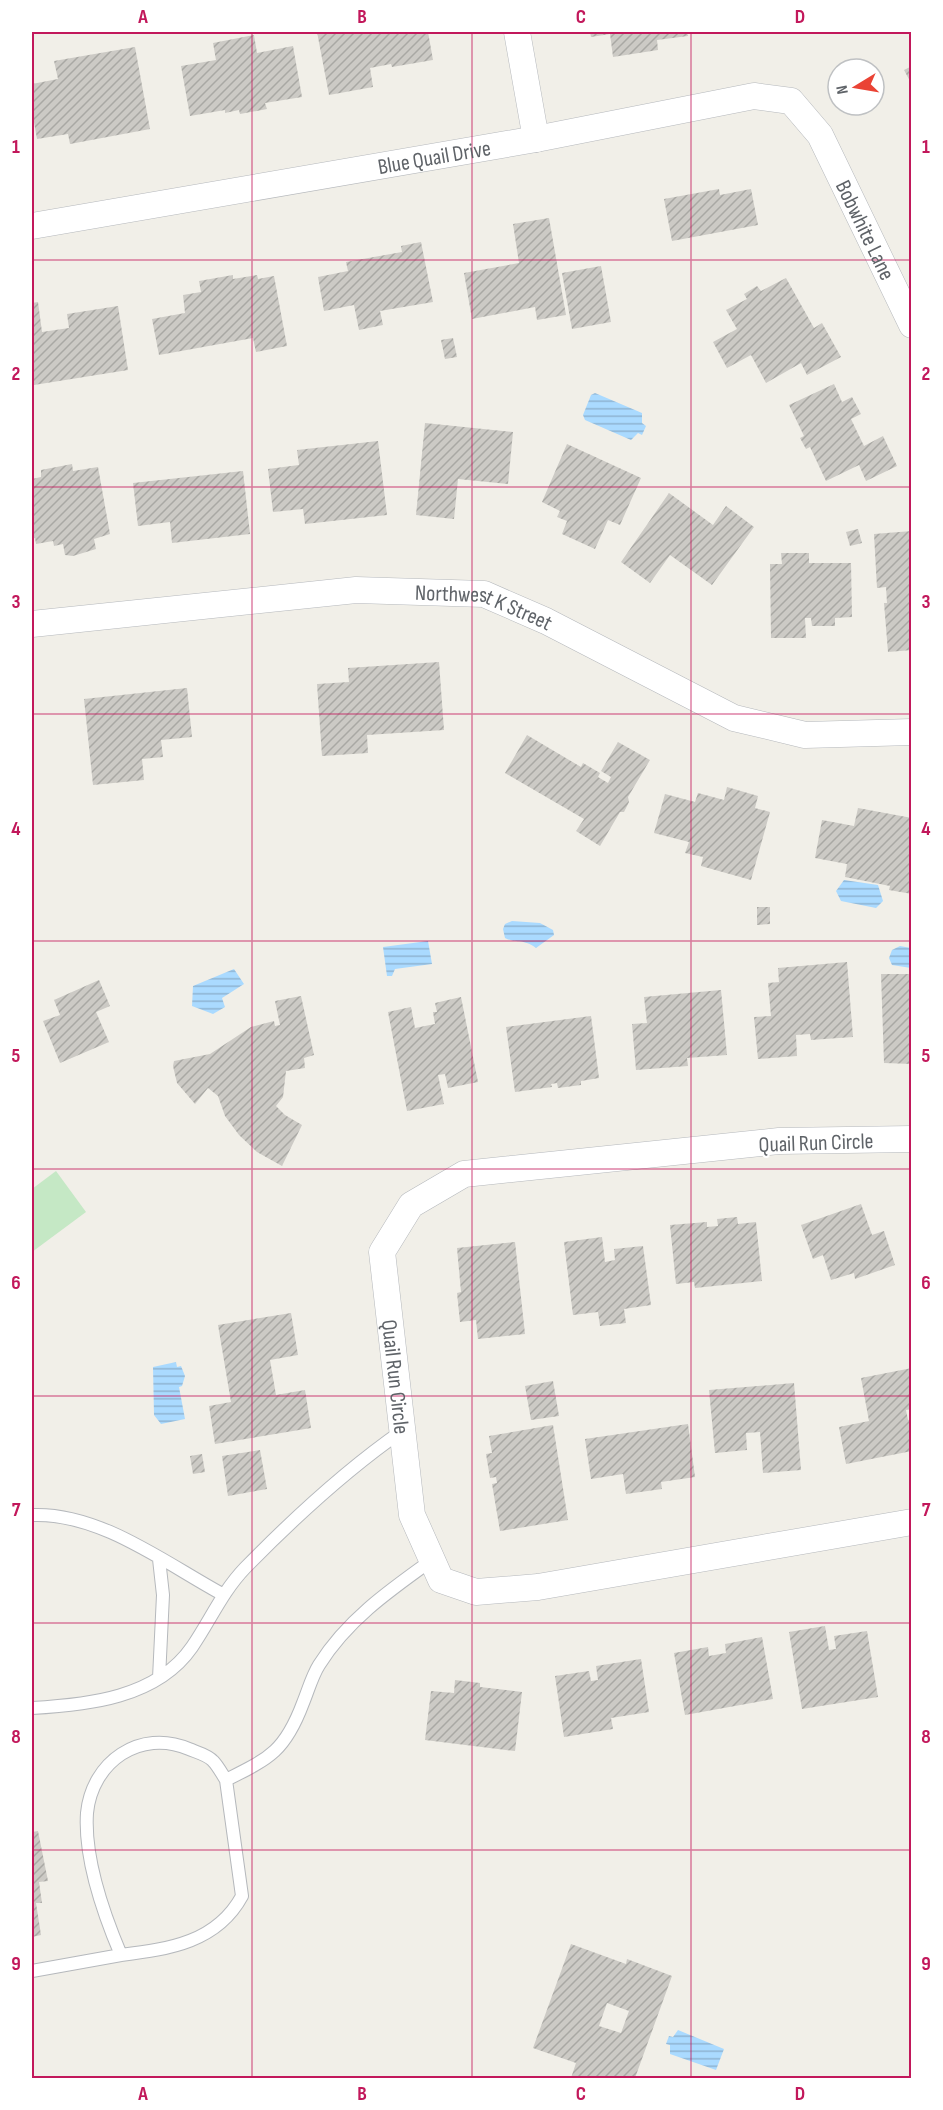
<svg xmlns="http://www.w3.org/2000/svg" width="943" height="2110" font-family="'Sofia Sans Condensed',sans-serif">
<defs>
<pattern id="water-rules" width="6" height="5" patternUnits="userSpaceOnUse" patternTransform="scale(1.5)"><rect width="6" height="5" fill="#aadaff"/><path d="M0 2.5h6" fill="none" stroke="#8eb4d2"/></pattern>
<pattern id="building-hatch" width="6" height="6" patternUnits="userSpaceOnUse" patternTransform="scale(1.5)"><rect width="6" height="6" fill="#cccac5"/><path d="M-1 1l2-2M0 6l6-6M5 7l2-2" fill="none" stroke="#a9a8a4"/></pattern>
</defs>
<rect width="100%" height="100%" fill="#f1efe8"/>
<!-- park -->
<path fill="#c5e8c5" d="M56,1171L86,1212L32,1252V1189Z"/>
<!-- water -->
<path fill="url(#water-rules)" d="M595,393L642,413V423L646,426L642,435L638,433L631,440L585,420L583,415L591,395Z
M844,880L878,885L883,901L876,908L841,901L836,891Z
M512,921L540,923L553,930L554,935L536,948C522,938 517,944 505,938L503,929L505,924Z
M428,941L432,964L395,969L392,976H387L383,947Z
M900,946L911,948V968L892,965L889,958L892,950Z
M234,969L244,984L222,998L225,1007L213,1014L192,1006L193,986Z
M176,1362L177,1367L181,1366L185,1376L182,1386L179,1387L185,1419L161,1424L154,1415L153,1367Z
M678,2030L724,2049L716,2070L670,2054V2045L666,2044L669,2036L673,2037Z"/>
<!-- building -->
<path fill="url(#building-hatch)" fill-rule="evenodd" d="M317,32H428L433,60L392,67L391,64L370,68L373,87L329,95Z
M590,32H687L688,36L657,40L658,50L613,57L610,34L591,37Z
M254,35L257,53L293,46L302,97L265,103L267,109L240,114L239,110L225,113V110L190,116L181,66L216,60L213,43Z
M135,47L150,129L70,144L68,134L37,139L32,111V84L58,79L54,61Z
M912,66V85L904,70Z
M719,189L720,195L751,189L758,225L672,241L664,199Z
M549,218L566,315L537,320L535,307L472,319L464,273L519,263L513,224Z
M421,242L433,302L380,311L383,325L359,330L354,305L324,311L318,277L348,271L346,262L402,252L401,246Z
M601,266L611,322L572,329L562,273Z
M233,275V279L257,275L258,279L274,276L287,346L256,352L253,338L159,355L152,319L185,313L183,295L201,292L199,281Z
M786,278L814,328L822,323L841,357L807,375L801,363L766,383L751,355L727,368L713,342L737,329L726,310L747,299L744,294L757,286L761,291Z
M38,302L42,332L69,328L67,314L118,306L128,370L34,385L32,303Z
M453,338L457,357L445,359L441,340Z
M834,384L842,402L852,397L861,414L851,419L864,446L883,436L897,466L866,481L859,465L826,481L810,447L806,449L800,438L804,436L789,405Z
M425,423L513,432L508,484L458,479L454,519L416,515Z
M378,441L387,515L305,524L303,509L273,512L268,469L299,465L297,450Z
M567,444L641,478L620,525L608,520L595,549L562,534L567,521L557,517L560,511L542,502Z
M72,464L73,471L98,467L110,534L94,539L96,549L73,556L65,555L63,544L54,546L53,541L36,544L35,538L32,539V479L41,477V470Z
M243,471L250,534L172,543L170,522L138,526L133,483Z
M669,493L713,525L726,506L754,527L712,585L670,555L650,583L621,562Z
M858,529L862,543L850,546L846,532Z
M912,531V585H909L912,650L888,652L884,603H887L886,587L877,588L874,534Z
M781,553H809V563H851L852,617L835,618V626H812L811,618H805L806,638H771L770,564H782Z
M439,662L444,730L367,735L368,753L322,756L317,684L349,682L348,668Z
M187,688L192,737L161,740L163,757L142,759L144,780L93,785L84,699Z
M527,735L581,767L583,763L600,773L598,777L608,783L611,777L601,771L618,742L650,760L628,797L629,802L624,812H620L600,846L576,831L584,819L505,773Z
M727,787L758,796L755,808L770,812L751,880L701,866L703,857L685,853L689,842L654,833L665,794L695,802L698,793L724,800Z
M858,808L912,818V894L889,890L890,886L845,877L847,864L815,858L822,820L854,826Z
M757,907H770V924L757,925Z
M847,962L853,1037L811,1040L810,1034L796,1035L797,1056L758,1059L754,1017L771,1016L768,983L779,982L778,968Z
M881,974H912V1064L884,1063Z
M99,980L110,1006L96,1012L109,1042L60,1063L43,1021L60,1015L54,1000Z
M721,990L727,1055L687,1058L688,1066L636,1070L632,1024L647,1023L644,997Z
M301,996L314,1055L304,1058L305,1068L286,1071L283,1097L276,1106L285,1115L302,1125L282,1166L257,1152L239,1135L225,1116L218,1096L208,1088L195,1104L177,1083L173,1066L174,1061L210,1054L251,1027L274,1021L275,1026L280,1025L275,1001Z
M461,997L478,1082L448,1088L445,1074L438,1075L444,1104L407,1111L388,1012L411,1007L415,1028L435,1024L433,1012H437L435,1003Z
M591,1016L599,1078L581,1081V1085L558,1088L557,1083L551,1084L552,1087L515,1092L506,1027Z
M861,1204L872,1235L884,1231L895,1265L855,1279L854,1273L831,1280L823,1255L813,1259L801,1225Z
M737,1217L738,1224L756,1222L762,1281L695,1288L694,1282L676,1284L670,1225L707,1222V1227L718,1226L717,1219Z
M602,1237L605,1262L615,1260L614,1249L643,1246L651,1305L624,1309L626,1323L600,1326L598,1312L573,1315L564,1242Z
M515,1242L525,1334L478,1339L476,1320L460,1322L457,1293L461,1292L457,1248Z
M291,1313L298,1355L270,1360L276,1395L305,1390L311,1428L215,1444L209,1406L231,1402L218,1325Z
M912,1368V1409L906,1410L908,1420L912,1419V1451L846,1464L839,1427L869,1421L861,1378Z
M553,1381L559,1416L531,1420L525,1386Z
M794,1383L801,1470L763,1473L760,1432L746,1433L747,1450L715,1453L709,1390Z
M688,1424L695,1477L661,1482L662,1489L626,1494L623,1474L591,1479L585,1439Z
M553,1425L568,1520L500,1531L492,1484L497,1483L496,1477L490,1478L486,1454L492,1453L489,1436Z
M260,1450L267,1489L228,1496L222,1456Z
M202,1454L205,1472L193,1474L190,1456Z
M825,1626L829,1650L836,1649L834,1636L867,1631L878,1697L802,1709L789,1632Z
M762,1637L773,1699L685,1715L674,1653L708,1647L709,1656L726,1653L725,1644Z
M641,1659L649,1712L611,1718L613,1729L564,1737L555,1676L589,1671L591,1681L598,1680L596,1666Z
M455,1680L480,1683V1687L522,1692L515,1751L425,1740L431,1691L454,1693Z
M38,1831L48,1881L39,1882L42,1903H36L41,1935L32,1937V1832Z
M571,1944L626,1964L627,1959L672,1976L635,2078H571L576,2063L533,2048ZM607,2003L629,2011L621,2033L599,2026Z"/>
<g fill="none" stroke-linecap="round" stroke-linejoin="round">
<!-- service casing -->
<g stroke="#b5b8bc" stroke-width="14">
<path id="service" d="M32,1515C99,1512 165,1563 222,1594
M159,1678L163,1595L159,1559
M32,1708C87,1705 157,1698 192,1647C210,1621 222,1592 245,1568C293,1519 346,1470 402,1431
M226,1780L242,1896C217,1942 170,1949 121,1955C104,1915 84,1857 87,1813C92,1762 140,1728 189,1749C196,1752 208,1755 213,1761C218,1766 222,1774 226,1780C270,1758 285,1751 303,1703C308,1691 312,1676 319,1665C347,1620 390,1590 432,1560
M32,1971L121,1955"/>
</g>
<!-- minor casing -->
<g stroke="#b5b8bc" stroke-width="27">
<g id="minor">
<path d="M517,32L536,139"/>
<path id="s1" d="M32,226L536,139L754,96L791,101L820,135L912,325"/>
<path id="s2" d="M32,624L356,590L484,594L546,621L734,718L805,735L912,732"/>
<path id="s3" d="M912,1139L779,1141L464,1174L411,1205L382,1252L412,1515L441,1580L476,1592L538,1587L912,1522"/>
</g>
</g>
<!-- service -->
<use href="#service" stroke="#fff" stroke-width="12"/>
<!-- minor -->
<use href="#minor" stroke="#fff" stroke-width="26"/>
</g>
<!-- grid -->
<path fill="none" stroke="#c2185b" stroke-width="1.5" stroke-opacity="0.55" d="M252,32V2078M472,32V2078M691,32V2078M32,260H912M32,487H912M32,714H912M32,941H912M32,1169H912M32,1396H912M32,1623H912M32,1850H912"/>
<g text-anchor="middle" stroke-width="4.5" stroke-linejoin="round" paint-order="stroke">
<!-- street labels -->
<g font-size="22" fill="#5f6368" stroke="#fff">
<text dy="8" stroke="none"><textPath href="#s1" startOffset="408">Blue Quail Drive</textPath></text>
<text dy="8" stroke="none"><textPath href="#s1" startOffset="921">Bobwhite Lane</textPath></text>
<text dy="8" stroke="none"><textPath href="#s2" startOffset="456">Northwest K Street</textPath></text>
<text transform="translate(816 1142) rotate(-2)" y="8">Quail Run Circle</text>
<text dy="8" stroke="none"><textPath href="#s3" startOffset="692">Quail Run Circle</textPath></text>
</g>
</g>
<!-- border -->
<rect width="943" height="2110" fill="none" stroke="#ffffff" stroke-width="66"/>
<!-- north arrow -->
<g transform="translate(856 87) rotate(259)"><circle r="28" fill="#ffffff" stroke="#bfc1c3" stroke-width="1.5"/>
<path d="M0-4.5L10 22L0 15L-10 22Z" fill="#ea4335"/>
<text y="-9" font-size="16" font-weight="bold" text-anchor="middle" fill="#5f6368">N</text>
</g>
<rect x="33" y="33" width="877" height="2044" fill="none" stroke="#c2185b" stroke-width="2"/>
<g font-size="20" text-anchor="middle" font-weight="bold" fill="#c2185b">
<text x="143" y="23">A</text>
<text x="362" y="23">B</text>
<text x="581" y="23">C</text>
<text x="800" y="23">D</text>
<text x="16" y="153">1</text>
<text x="926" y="153">1</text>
<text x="16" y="380">2</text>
<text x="926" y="380">2</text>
<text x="16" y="608">3</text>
<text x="926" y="608">3</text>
<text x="16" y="835">4</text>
<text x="926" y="835">4</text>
<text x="16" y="1062">5</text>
<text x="926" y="1062">5</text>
<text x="16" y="1289">6</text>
<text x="926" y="1289">6</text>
<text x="16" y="1516">7</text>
<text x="926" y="1516">7</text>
<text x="16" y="1743">8</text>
<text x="926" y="1743">8</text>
<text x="16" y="1970">9</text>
<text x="926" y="1970">9</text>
<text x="143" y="2100">A</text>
<text x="362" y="2100">B</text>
<text x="581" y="2100">C</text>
<text x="800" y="2100">D</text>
</g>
</svg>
